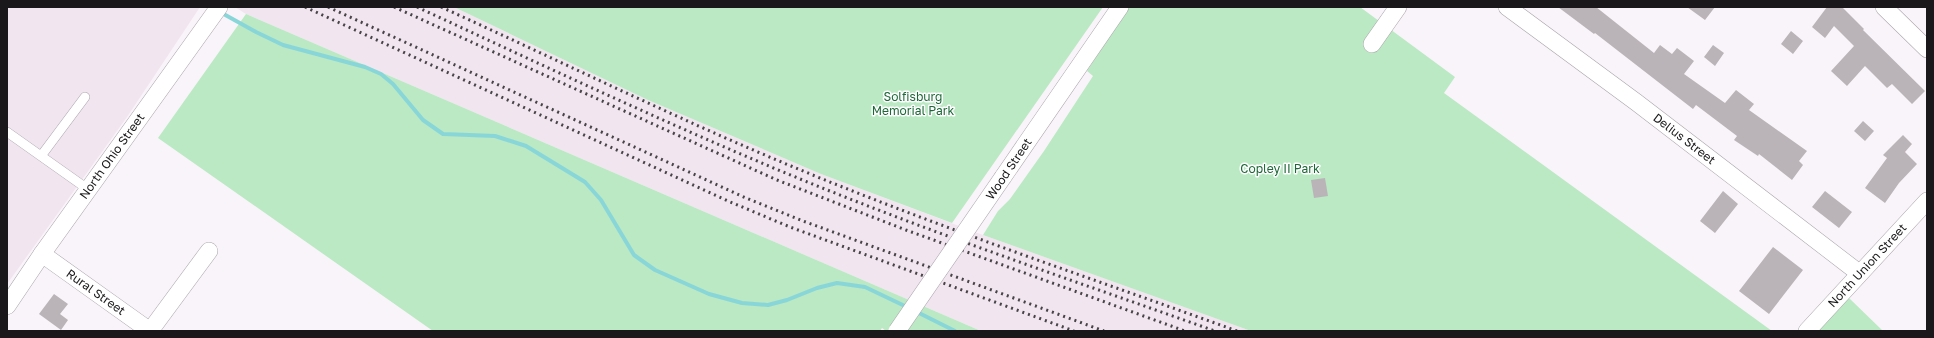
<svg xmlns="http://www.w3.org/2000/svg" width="1934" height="338" font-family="'Golos Text',sans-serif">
<rect width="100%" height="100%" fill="#f9f4f9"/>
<!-- built -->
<path fill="#f1e5f0" d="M7,7H200L127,117L7,284Z
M235,7H454L648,100L821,174L983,235L1251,331H981L246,14Z"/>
<!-- green -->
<path fill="#bae9c4" d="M454,7H1103L952,223L821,174L648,100Z
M1129,7H1360L1455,77L1444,93L1772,331H1251L983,235L998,211L1010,199L1044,151L1093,76L1087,71Z
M246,14L981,331H886L882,328L880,331H433L158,138Z
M1849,298L1883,331H1817Z"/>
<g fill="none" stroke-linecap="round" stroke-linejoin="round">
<!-- stream -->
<path stroke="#89d6d9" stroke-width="4" d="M220,12L256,32L283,45L365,67L381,74L393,84L423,120L443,134L495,136L526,146L585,182L601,200L634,255L655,270L709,294L742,303L768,305L787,300L817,288L837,283L865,287L909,308
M915,311L955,331"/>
</g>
<!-- building -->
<path fill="#bab4b8" d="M1558,7H1596L1654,53L1660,45L1672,54L1677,48L1694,61L1684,74L1725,103L1736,90L1754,104L1749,110L1807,151L1799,161L1803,165L1792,180L1759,154L1758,156L1734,140L1737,136L1696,105L1693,109L1595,33L1594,34Z
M1687,7H1715L1705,20Z
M1827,7H1842L1864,29L1863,30L1925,91L1912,104L1892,84L1887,88L1865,66L1847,86L1831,71L1854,46L1834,26L1825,38L1812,27Z
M1791,31L1803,41L1793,54L1781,44Z
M1713,45L1724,53L1715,66L1704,57Z
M1863,121L1874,131L1865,141L1854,131Z
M1903,135L1912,144L1905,152L1917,164L1899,183L1885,203L1865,188L1887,158L1883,155Z
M1325,178L1328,196L1314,198L1311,180Z
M1723,191L1738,204L1715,233L1700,221Z
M1825,191L1852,212L1839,228L1812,207Z
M1773,247L1803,270L1769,314L1739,291Z
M54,294L68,304L60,314L68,320L61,330L39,314Z"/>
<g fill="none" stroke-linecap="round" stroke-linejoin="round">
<!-- lane casing -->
<g stroke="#a9a4a9" stroke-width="10">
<path id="lane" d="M7,132L89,190
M41,156L85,97"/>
</g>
<!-- street casing -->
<g stroke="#a9a4a9" stroke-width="18">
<g id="street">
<path id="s1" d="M1507,7L1636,102L1859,273"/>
<path d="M1884,7L1927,49"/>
<path d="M1372,44L1398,7"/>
<path d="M1003,177L1120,7"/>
<path id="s2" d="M42,254L150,331"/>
<path id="s3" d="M7,306L42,254L219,7"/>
<path d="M150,331L209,251"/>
<path id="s4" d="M1807,331L1927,201"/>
</g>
</g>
<!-- lane -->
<use href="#lane" stroke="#fff" stroke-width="9"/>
<!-- street -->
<use href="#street" stroke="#fff" stroke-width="17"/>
<!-- rail -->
<path stroke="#464446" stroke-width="3" stroke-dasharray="2 4" stroke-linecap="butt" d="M305,7L728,201L790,227L1074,331
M328,7L746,198L803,221L1104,331
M394,7L777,180L906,230L1185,331
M417,7C540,64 663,122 788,174C928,232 1072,280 1215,331
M441,7C558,60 673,117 791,166C937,227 1088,277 1237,331"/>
<!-- street-bridge casing -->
<g stroke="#a9a4a9" stroke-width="18" stroke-linecap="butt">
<path id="street-bridge" d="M897,331L1003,177"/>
</g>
<!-- street-bridge -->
<use href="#street-bridge" stroke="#fff" stroke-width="17"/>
</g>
<g text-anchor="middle" stroke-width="3" stroke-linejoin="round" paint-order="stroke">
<!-- park labels -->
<g font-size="12" fill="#1d6838" stroke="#fff">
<text x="913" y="101">Solfisburg<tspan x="913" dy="14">Memorial Park</tspan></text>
<text x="1280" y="173">Copley II Park</text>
</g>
<!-- street labels -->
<g font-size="12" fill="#1a181a" stroke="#fff">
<text dy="4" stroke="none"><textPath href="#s1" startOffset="221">Delius Street</textPath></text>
<text dy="4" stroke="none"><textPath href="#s3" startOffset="183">North Ohio Street</textPath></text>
<text transform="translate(1009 169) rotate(-56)" y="4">Wood Street</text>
<text dy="4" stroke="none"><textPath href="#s4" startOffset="89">North Union Street</textPath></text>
<text dy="4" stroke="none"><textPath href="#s2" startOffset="66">Rural Street</textPath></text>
</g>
</g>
<!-- border -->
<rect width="1934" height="338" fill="none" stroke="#1a181a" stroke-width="16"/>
</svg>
